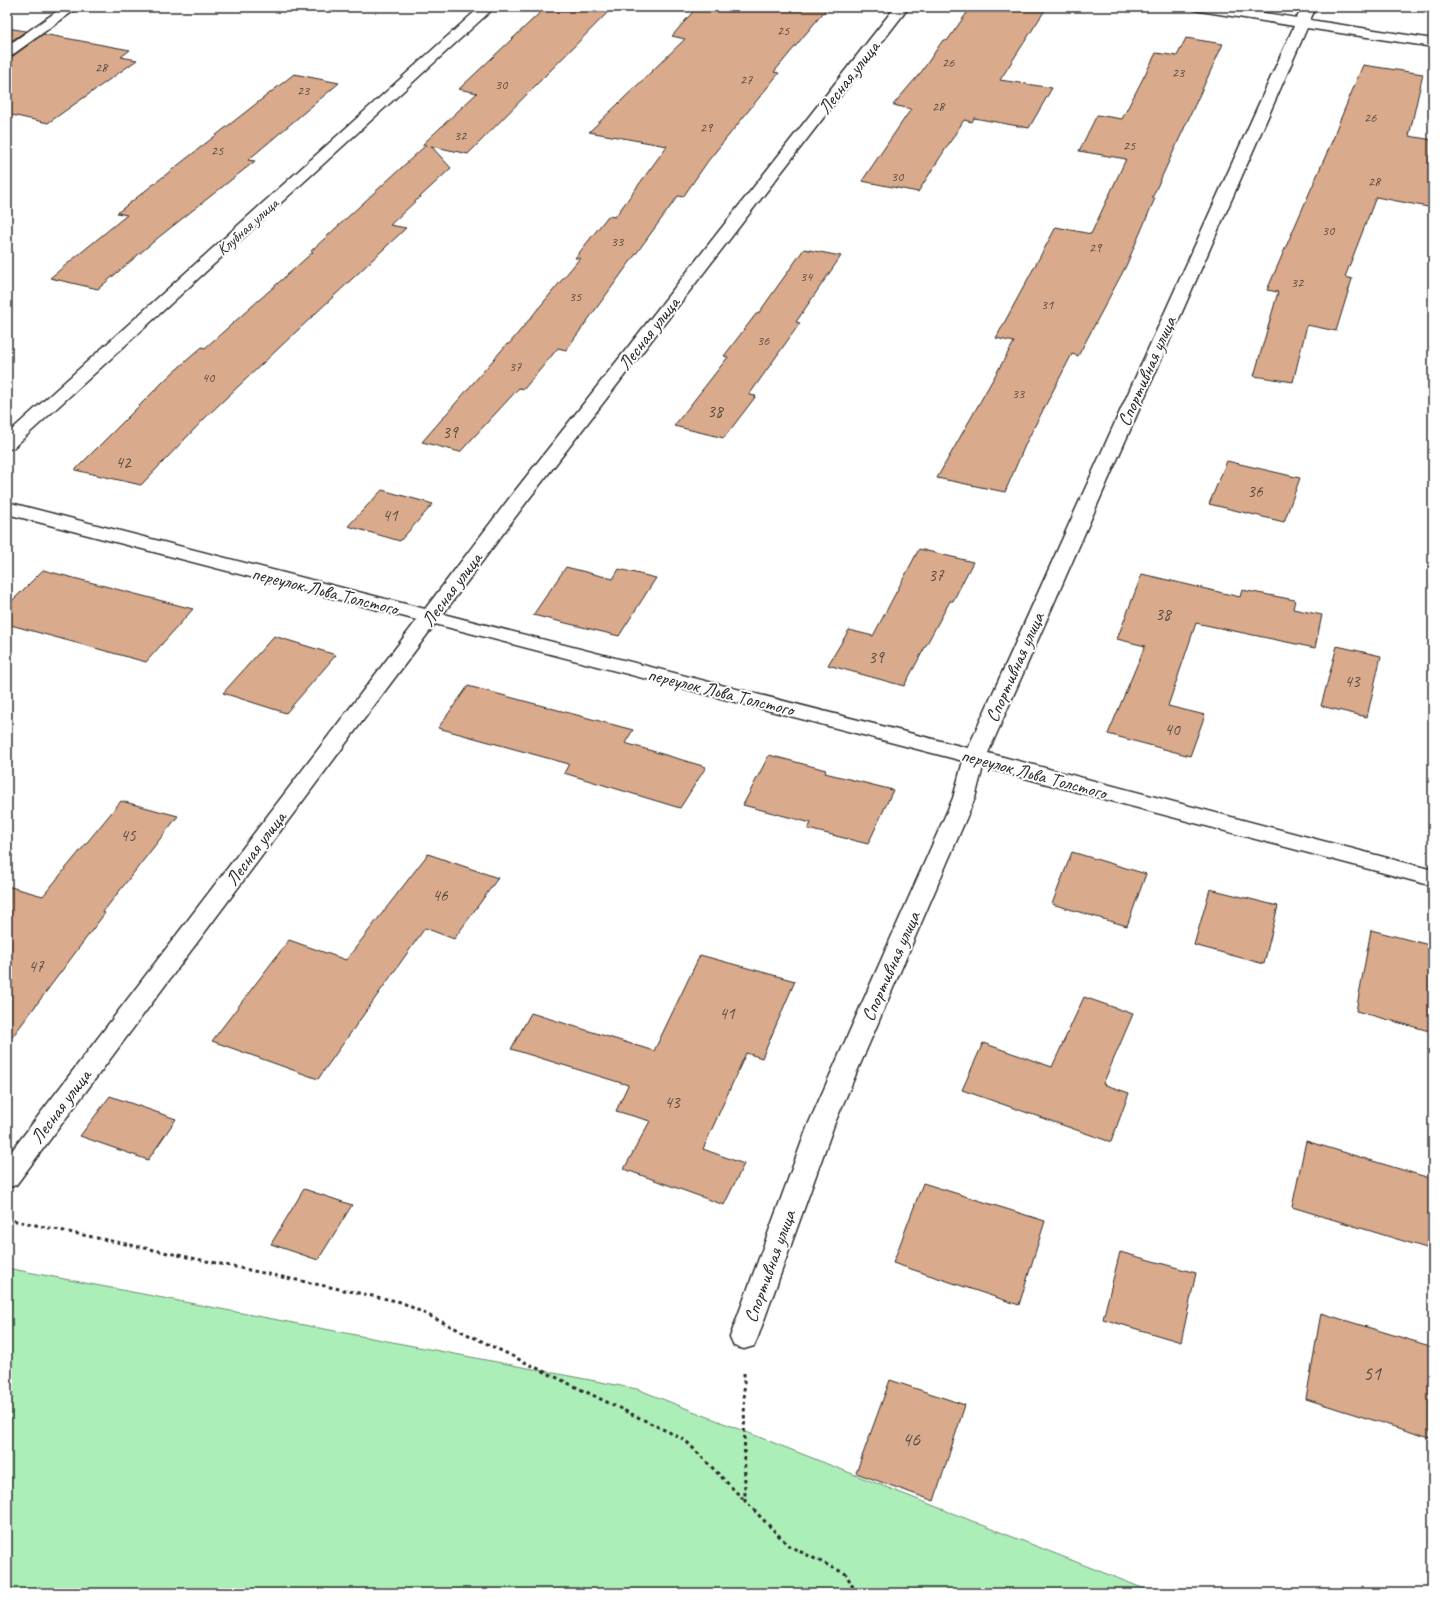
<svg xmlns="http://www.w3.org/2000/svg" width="1440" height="1600" font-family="Caveat,sans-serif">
<rect width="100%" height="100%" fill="#fff"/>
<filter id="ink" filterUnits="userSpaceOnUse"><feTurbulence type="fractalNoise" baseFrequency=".025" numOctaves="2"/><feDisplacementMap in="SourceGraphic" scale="8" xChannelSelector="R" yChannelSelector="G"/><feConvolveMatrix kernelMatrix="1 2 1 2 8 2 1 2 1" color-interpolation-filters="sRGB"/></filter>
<g filter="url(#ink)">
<!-- green -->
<path fill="#aceeb8" stroke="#6c8c72" d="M7,1268L637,1389L1155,1593H7Z"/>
<!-- building -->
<path fill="#d9aa8b" stroke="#2b2b2b" d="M546,7H613L468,154L431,146L451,168L390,225L406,228L207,416L141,485L75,470L169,376L202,347L205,348L313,252L311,251L426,145H422L477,93L459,89Z
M697,7H828L774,72L779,73L708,161L683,197L678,196L566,350L558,348L524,389L519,388L460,452L422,442L507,344H509L580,258H575L608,216L615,217L667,146L589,132L685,39L672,36Z
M971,7H1047L1000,80L1052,88L1029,128L974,118L972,122L964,120L918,192L862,181L911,109L893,105L922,71L943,40L947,41Z
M7,28L26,31L7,44Z
M43,34L130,50L121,57L137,60L48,123L7,114V57L13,56Z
M1186,38L1223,44L1152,198H1155L1126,266L1078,356L1072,354L1026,443L1005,492L937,478L1014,342L996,338L1056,227L1091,234L1126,159L1079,151L1097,115L1122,119L1156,53L1177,56Z
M1363,65L1423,74L1409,136L1433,140V208L1376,197L1345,277L1352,279L1336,331L1307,325L1293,382L1254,376L1278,292L1267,290L1336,132H1335Z
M294,74L339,83L248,160L255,161L159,237L98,289L50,278L127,215L117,213Z
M804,249L841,256L796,322L800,323L749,395L756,396L724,438L674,426L728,357L724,356L756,314H758Z
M1227,461L1300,478L1284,522L1209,504Z
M382,490L433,504L400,541L348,526Z
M919,549L973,562L953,601H950L904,686L828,665L849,630L873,636Z
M566,567L613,579L619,569L656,578L619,636L533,615Z
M43,570L193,609L146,662L7,624V606Z
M1142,574L1240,597L1242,590L1295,600L1293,609L1322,615L1315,648L1196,623L1168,706L1205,715L1190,756L1108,734L1145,646L1117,639Z
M274,636L336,655L286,713L223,693Z
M1337,646L1381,656L1367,717L1321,706Z
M468,686L633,730L625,743L706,767L680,808L564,773L569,764L438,728Z
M769,755L826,770L825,773L893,790L868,844L808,829L811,823L743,805Z
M121,801L178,816L103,912L105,913L7,1044V886L43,896Z
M1072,852L1146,874L1127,926L1052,904Z
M428,854L498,878L454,939L425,928L318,1079L212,1041L289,940L346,960Z
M1210,889L1278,906L1264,964L1194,945Z
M1371,930L1433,946V1032L1356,1011Z
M700,955L795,981L762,1058L746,1053L703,1149L744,1164L724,1205L624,1169L650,1121L616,1111L628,1085L511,1049L531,1013L654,1051Z
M1084,997L1133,1014L1103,1084L1129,1093L1111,1142L962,1090L983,1043L1052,1067Z
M110,1096L176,1119L148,1160L80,1136Z
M1306,1141L1433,1179V1250L1292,1207Z
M923,1183L1045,1221L1019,1305L893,1263Z
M304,1189L352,1205L318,1260L271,1244Z
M1120,1252L1196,1273L1181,1342L1103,1319Z
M1321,1313L1433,1347V1439L1306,1399Z
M890,1380L965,1405L934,1501L856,1473Z"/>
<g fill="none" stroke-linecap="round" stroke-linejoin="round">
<!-- minor casing -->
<g stroke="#2b2b2b" stroke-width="3">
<path id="minor" d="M63,7H79L12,55L7,56V46Z
M480,7H495L13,448L7,449V434Z
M895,7H909L525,504L443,614L968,748L1294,26L1200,11L1195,10L1193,7H1226L1297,18L1302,7H1316L1310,20L1433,39V47L1307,28L988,753L1433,870V886L983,767L975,798L834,1125L758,1337L754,1346L744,1349L734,1346L730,1337L808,1125L953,798L963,761L435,624L16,1185L7,1188V1157L417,620L7,514V502L425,609L511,496Z"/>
</g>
<!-- path -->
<path stroke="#2b2b2b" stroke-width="3" stroke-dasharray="3.5 3.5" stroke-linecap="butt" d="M7,1219L401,1302L685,1440L745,1501
M744,1373L745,1501L789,1546L846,1574L856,1593"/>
<!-- minor -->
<use href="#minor" fill="#fff" fill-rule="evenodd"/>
</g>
</g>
<g text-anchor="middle" stroke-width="4" stroke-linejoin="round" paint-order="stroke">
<!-- far-number labels -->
<g font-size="14" fill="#564b43">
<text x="783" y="35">25</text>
<text x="948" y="67">26</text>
<text x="101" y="72">28</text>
<text x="1178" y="77">23</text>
<text x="746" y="84">27</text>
<text x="501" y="89">30</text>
<text x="303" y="95">23</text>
<text x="938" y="111">28</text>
<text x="1370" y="122">26</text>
<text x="706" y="132">29</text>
<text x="460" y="140">32</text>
<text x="1129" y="150">25</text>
<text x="217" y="155">25</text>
<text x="897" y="181">30</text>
<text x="1374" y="186">28</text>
<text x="1328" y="235">30</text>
<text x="617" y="246">33</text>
<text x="1095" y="252">29</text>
<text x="806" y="281">34</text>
<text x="1297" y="287">32</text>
<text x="575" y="301">35</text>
<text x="1047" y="309">31</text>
<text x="763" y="345">36</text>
<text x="515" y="371">37</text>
<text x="208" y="382">40</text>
<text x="1018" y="398">33</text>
</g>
<!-- far-street labels -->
<g font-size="16" fill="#2b2b2b" stroke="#fff">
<text transform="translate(247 226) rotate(-42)" y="6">Клубная улица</text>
</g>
<!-- number labels -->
<g font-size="17" fill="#564b43">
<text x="715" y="417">38</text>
<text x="450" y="438">39</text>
<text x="123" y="468">42</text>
<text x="1255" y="497">36</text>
<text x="390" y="521">41</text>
<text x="936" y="581">37</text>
<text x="1163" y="620">38</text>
<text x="876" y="663">39</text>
<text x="1352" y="687">43</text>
<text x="1172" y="735">40</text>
<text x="128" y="841">45</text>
<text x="440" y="901">46</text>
<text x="36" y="972">47</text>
<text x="727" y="1019">41</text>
<text x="672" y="1108">43</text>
</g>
<!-- street labels -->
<g font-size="19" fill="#2b2b2b" stroke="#fff">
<text transform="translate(848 77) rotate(-52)" y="7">Лесная улица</text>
<text transform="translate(648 333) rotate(-52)" y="7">Лесная улица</text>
<text transform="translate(1146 371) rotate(-66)" y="7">Спортивная улица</text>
<text transform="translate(451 589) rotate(-53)" y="7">Лесная улица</text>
<text transform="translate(325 590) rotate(14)" y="7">переулок Льва Толстого</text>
<text transform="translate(1014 667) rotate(-66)" y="7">Спортивная улица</text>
<text transform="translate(721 691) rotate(14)" y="7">переулок Льва Толстого</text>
<text transform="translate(1034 773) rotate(15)" y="7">переулок Льва Толстого</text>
<text transform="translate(255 848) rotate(-53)" y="7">Лесная улица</text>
<text transform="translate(890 966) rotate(-66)" y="7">Спортивная улица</text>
<text transform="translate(60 1106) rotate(-53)" y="7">Лесная улица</text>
<text transform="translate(769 1266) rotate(-70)" y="7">Спортивная улица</text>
</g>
<!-- near-number labels -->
<g font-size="20" fill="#564b43">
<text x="1372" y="1380">51</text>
<text x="911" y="1446">46</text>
</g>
</g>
<!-- margin -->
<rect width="1440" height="1600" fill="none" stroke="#fff" stroke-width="24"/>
<rect x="12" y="12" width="1416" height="1576" fill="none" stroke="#2b2b2b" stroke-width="1.5" filter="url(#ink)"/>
</svg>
